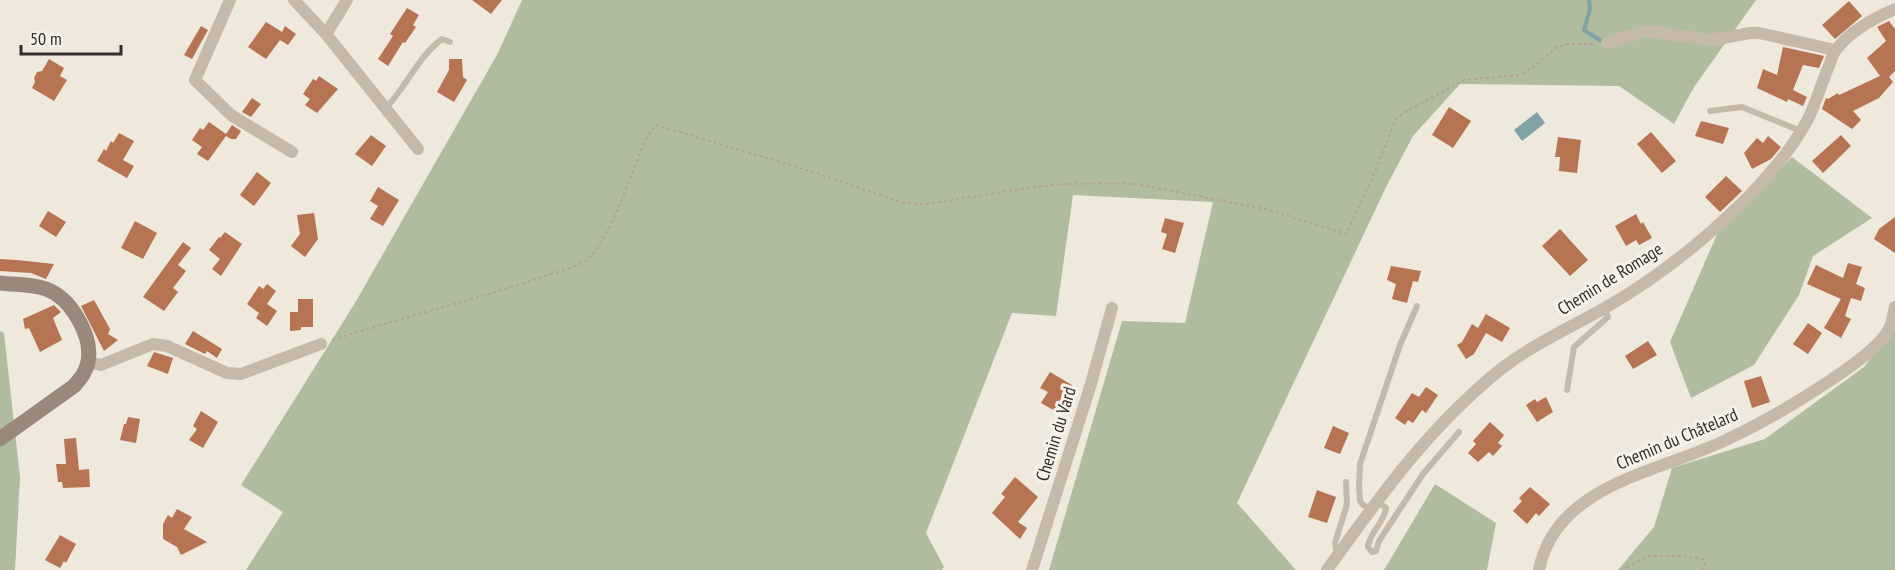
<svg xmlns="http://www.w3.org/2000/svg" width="1895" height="570" font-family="'PT Sans Narrow',sans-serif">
<rect width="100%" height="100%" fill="#efe8dd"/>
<!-- green -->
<path fill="#b0bc9f" d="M522,0H1756L1694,87L1674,124L1619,86L1460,84L1413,136L1387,185L1237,503L1296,570H1049L1122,321L1185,323L1213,202L1073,195L1056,316L1012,313L926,533L944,567L942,570H246L283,512L241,485L355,303L498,53Z
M1792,157L1872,218L1813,256L1799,295L1754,365L1691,398L1670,342L1718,232Z
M1895,326V570H1618L1654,527L1672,468L1765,439L1864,367Z
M0,331L4,333L20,477L15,570H0Z
M1435,484L1496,523L1487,570H1384Z"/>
<!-- water -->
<path fill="#80a3a8" d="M1537,112L1545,123L1522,141L1514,130Z"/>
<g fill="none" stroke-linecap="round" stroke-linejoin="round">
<!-- stream -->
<path stroke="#80a3a8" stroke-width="4" d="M1589,0L1590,9L1584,30L1601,41"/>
</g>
<!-- building -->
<path fill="#b67453" d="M472,0H502L491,14Z
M1849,1L1862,16L1835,39L1822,25Z
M407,8L419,15L413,25L416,27L405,43L403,42L388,66L378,59L393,36L390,34Z
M1889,21L1895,29V71L1889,77L1893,82L1879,98L1853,111L1861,120L1852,129L1822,109L1826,98L1828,99L1838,93L1839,95L1880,76L1867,58L1886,41L1877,27Z
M266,22L282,32L285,26L296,34L288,45L280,40L266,59L248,47Z
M201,26L208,30L192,59L184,55Z
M1783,47L1824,56L1819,68L1803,65L1793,90L1807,97L1803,106L1788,99L1787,102L1757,88L1763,69L1777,75Z
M49,59L64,68L60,76L67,80L54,101L32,88L35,82L34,78L37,72L42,71Z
M449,59H462L463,77L467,80L454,102L437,92L449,70Z
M319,76L338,89L317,113L305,105L310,99L303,94L313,79L316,81Z
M252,98L261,104L251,117L242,112Z
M1449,107L1471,121L1453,148L1432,135Z
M1701,121L1729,128L1723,144L1695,136Z
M209,122L226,134L232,125L241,131L236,139H231L226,136L208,161L197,154L202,147L192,140L200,128L203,130Z
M1651,132L1676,161L1662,173L1637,144Z
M119,133L134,141L123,160L134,166L127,178L97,161L104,149L106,151L111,141L113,143Z
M371,135L386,146L372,166L355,154Z
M1841,135L1851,146L1823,173L1812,161Z
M1768,136L1781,147L1771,159L1752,169L1744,153L1757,138L1763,143Z
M1558,137L1581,140L1577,173L1559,171L1560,157H1555Z
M257,172L271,183L254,206L240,195Z
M1726,176L1742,191L1720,212L1705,197Z
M378,187L399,200L383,226L370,219L378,206L370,201Z
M48,211L66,222L56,237L39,226Z
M314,213L318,239L305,257L291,246L300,234L297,215Z
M1636,214L1641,224L1643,222L1652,238L1639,245L1636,240L1626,246L1615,226Z
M1895,217V253L1874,239L1879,229Z
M1165,218L1184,223L1175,253L1162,249L1167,234L1161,232Z
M135,221L157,233L143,259L121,248Z
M1560,229L1588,260L1570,276L1542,246Z
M225,232L242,244L221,276L212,269L220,259L209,250L219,237L220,238Z
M183,242L191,248L178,265L186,271L173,288L178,292L164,311L143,297Z
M0,259L17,260L54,264L46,279L31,273L0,271Z
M1848,263L1862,267L1856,284L1865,288L1861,301L1851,298L1845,316L1851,319L1841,338L1824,328L1841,299L1807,284L1816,265L1843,278Z
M1391,266L1421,271L1418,282L1413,281L1407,303L1392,299L1396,284L1387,280Z
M267,284L276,291L267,304L277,311L267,326L256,318L259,313L247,304L259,286L263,289Z
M298,299H313V327H301V330L290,331V312H298Z
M94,300L110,329L108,334L118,340L104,351L81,306Z
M54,305L61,312L53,318L62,340L40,352L29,328L25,329L23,319Z
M1486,314L1510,328L1502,342L1486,333L1474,354L1466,359L1457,345L1462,342L1472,324L1478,328Z
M1808,323L1822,333L1808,354L1793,344Z
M193,331L222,349L217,358L207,351L205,354L185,344Z
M1648,341L1657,355L1633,369L1625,356Z
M154,352L173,358L168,374L147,366Z
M1050,372L1072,385L1057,412L1041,403L1048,392L1040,388Z
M1761,376L1770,402L1752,408L1744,381Z
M1426,387L1438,395L1426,413L1422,410L1413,423L1408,420L1405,425L1395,418L1412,393L1419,397Z
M1546,397L1553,412L1537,422L1526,405L1535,399L1537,402Z
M201,411L218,422L203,448L189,440L197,429L193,426Z
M128,417L140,419L136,443L120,440L124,424H126Z
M1490,422L1504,435L1498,443L1502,446L1493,456L1489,452L1478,462L1468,453L1476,444L1473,441Z
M1333,426L1349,433L1340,454L1324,448Z
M76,438L79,470L89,469L90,487L63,488L62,482H58L56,464H66L64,439Z
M1015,477L1038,497L1018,522L1027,528L1020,539L992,513L1005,497L1001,494Z
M1530,487L1550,504L1539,516L1536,513L1527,524L1513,511L1522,501L1519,498Z
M1317,490L1336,497L1327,523L1308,517Z
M177,509L192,517L184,529L207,542L181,555L177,547L163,539V524L168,515L172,518Z
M60,535L76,544L66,563L64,561L60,568L45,560Z"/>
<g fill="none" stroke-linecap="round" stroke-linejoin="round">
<!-- path -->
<path stroke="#b1a395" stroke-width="2" stroke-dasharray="3 3" stroke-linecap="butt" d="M332,340C403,317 475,300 545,276C559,271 581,267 591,256C615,228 631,172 647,137L656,125L810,171L900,202L922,204L947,201L1007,191L1051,185L1097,183L1137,184L1270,210L1346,234L1372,179L1396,119L1403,113L1464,80L1519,75L1531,69L1556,48L1566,44H1595
M1621,570L1648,556H1681L1703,559L1705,565L1702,570"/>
<!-- lane -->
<path stroke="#c5b9aa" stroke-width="6" d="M386,108C406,87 418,57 442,39L450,42
M1710,111L1742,107L1801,131
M1417,306L1400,345L1360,464L1359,487L1360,501L1363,505L1370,508L1379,503L1386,508C1384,523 1369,533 1368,547L1372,552L1376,551L1379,541L1423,474L1459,432
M1567,390L1574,347L1608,317L1604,308
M1337,555L1335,543L1347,504L1346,482"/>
<!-- street -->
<path stroke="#c5b9aa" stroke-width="12" d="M230,0L195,80L231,115L292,152
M294,0L326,34L418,149
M326,34L347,0
M1607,43L1646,31L1712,40L1750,33H1759L1835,50
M88,362L101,365L153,344L167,346L227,373L241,374L321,344
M1032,570L1090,387L1112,308
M1327,570C1380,496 1429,427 1501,369C1532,345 1569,328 1603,309C1656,279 1706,239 1749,196C1771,173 1792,149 1807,121C1816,104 1821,84 1829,66C1831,61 1832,54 1836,50C1850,31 1874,18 1895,9
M1539,570C1556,483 1662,472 1728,439C1764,422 1798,402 1831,380C1847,369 1880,347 1889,329C1892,323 1893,314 1895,307"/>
<!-- secondary -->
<path stroke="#99897c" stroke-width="15" d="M0,283C15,285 32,284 46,289C71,298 93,336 88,362C86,372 81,378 74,386L0,439"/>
</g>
<g text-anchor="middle" stroke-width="6" stroke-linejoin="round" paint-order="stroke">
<!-- street labels -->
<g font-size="18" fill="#342d29" stroke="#f7f2e9">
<text transform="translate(1610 279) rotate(-32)" y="6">Chemin de Romage</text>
<text transform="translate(1056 434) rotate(-73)" y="6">Chemin du Vard</text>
<text transform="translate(1677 439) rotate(-23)" y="6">Chemin du Châtelard</text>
</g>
</g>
<!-- scale -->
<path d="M21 45v9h100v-9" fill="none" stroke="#342d29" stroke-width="3"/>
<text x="30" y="45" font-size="18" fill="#342d29" stroke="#f7f2e9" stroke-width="4.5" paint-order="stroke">50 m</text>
</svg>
